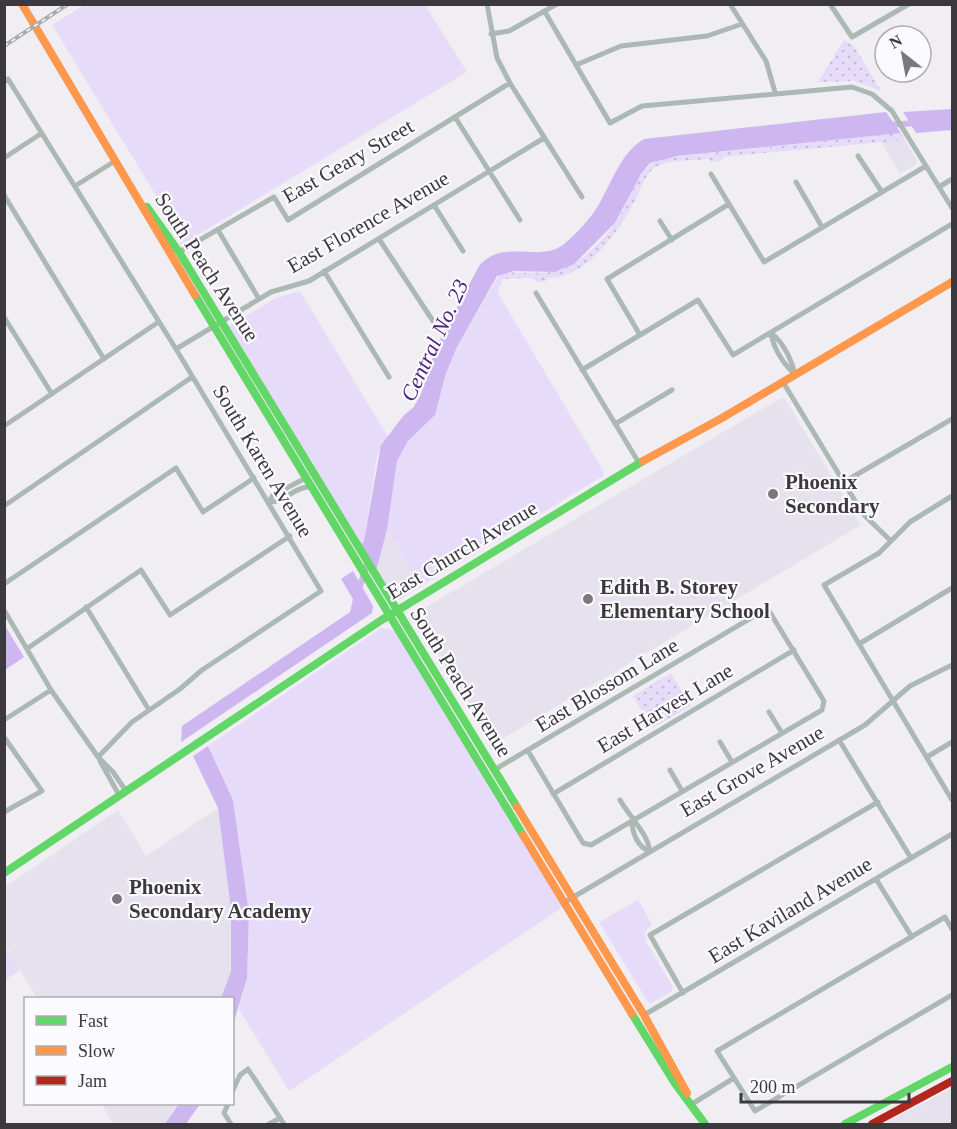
<svg xmlns="http://www.w3.org/2000/svg" width="957" height="1129" font-family="'Times New Roman',serif">
<defs>
<pattern id="park-dots" width="8" height="8" patternUnits="userSpaceOnUse" patternTransform="scale(1.5)"><rect width="8" height="8" fill="#e6dbf8"/><path d="M2 2h.1M6 6h.1" fill="none" stroke="#c6bdd6" stroke-width="1.8" stroke-linecap="round"/></pattern>
</defs>
<rect width="100%" height="100%" fill="#f0eef3"/>
<!-- built -->
<path fill="#e5e1ed" d="M905,140L917,160L916,164L900,174L881,141Z
M781,398L785,399L861,525L492,745L415,618L416,613Z
M387,530L421,586L400,600L392,598L376,571Z
M218,808L231,910V971L221,998H37L5,945V887L118,810L146,856Z
M952,1088V1124H884Z
M101,1104H179L165,1124H114Z"/>
<!-- grass -->
<path fill="#e6dbf8" d="M86,4L425,5L467,72L181,245L178,240L182,238L52,25Z
M493,285L604,472L603,476L421,586L387,530L397,461L408,441L435,415L446,373L457,347Z
M300,291L388,437L377,456L364,541L361,545L229,326L276,298Z
M381,628L395,630L564,906L289,1091L239,1009L247,978L249,912L233,800L208,746Z
M638,900L652,924L645,932L646,942L673,987L672,991L652,1003L648,1002L599,922Z
M4,945L20,970L5,980H4Z"/>
<!-- park -->
<path fill="url(#park-dots)" d="M844,40L854,46L881,91L854,81L818,82Z
M901,133L905,140L723,157L721,161L711,162L709,159C693,161 668,159 654,168C645,175 641,189 636,199C619,231 587,279 547,278L545,282L535,281L533,278L503,279L497,292L493,285L501,273C518,271 540,275 557,271C579,265 604,240 617,221C630,199 637,168 662,158Z
M671,673L691,706L652,728L633,696Z"/>
<!-- water -->
<path fill="#ceb7f0" d="M952,109V130L916,133L903,112Z
M886,112L901,133L677,156L650,163L641,174L615,223L574,264L555,272L514,271L497,276L457,347L446,373L435,415L408,441L397,461L387,530L376,571L361,545L364,541L381,445L404,415L413,408L421,394L436,347L479,266C503,237 540,264 564,244C576,234 590,219 598,206C611,184 621,152 644,139Z
M353,571L373,606L372,613L181,742L182,726L350,612L353,599L341,579Z
M4,624L24,657L5,670H4Z
M208,746L233,800L249,913L247,978L233,1025L232,998H221L231,971V910L218,808L193,756Z
M179,1104H200L186,1124H165Z"/>
<g fill="none" stroke-linecap="round" stroke-linejoin="round">
<!-- canal -->
<path stroke="#ceb7f0" stroke-width="6" d="M887,125L916,123
M359,590L368,560"/>
<!-- street -->
<path stroke="#acb8b3" stroke-width="5" d="M487,4L497,58L510,83L582,197
M730,4L766,61L775,92
M830,4L852,37L909,4
M545,12L610,123L642,106L852,87L872,94L892,111L952,208
M491,34L509,31L557,4
M576,65L621,46L707,36L742,24
M4,82L8,79L176,349L321,591L202,670L180,689L132,722L98,757
M455,117L520,220
M858,156L882,192
M4,158L42,133
M711,174L764,262L926,166
M796,182L822,227
M75,186L115,161
M939,187L952,179
M4,195L104,359
M434,205L463,251
M660,221L672,240
M218,230L259,299
M379,239L435,324
M179,252L274,197L288,220L510,83
M324,271L389,377
M536,293L639,463
M4,317L52,394
M771,333C783,342 792,360 795,375
M771,333C773,348 784,365 795,374
M640,335L607,279L729,204
M176,349L271,292L309,281L544,138
M582,370L698,300L733,355L952,224
M783,382L863,514L891,541
M615,424L672,390
M4,426L157,323
M844,482L952,419
M952,496L910,522L879,553L824,585L952,800
M269,502C284,503 294,487 309,487
M269,502L273,495L304,479
M4,506L192,377
M4,584L176,468L203,512L254,478
M86,607L149,710
M4,610L51,690L98,757L113,772L126,791
M859,644L952,588
M28,648L141,570L170,615L290,536
M769,712L782,733
M4,720L51,690
M4,737L42,791L4,812
M839,740L911,858
M720,742L732,762
M927,757L952,742
M100,761L119,795
M494,770L763,611L768,610L771,614L824,701L822,710L591,845L583,843L528,751
M670,770L682,791
M553,794L794,650
M620,800C627,813 651,838 649,851
M632,821C632,833 638,847 649,851
M876,879L912,937
M565,902L865,725L910,686L952,665
M952,929L945,917L717,1051L755,1111L952,995
M683,993L650,935L878,802
M644,1015L952,834
M232,1092L240,1075L248,1069L284,1124
M228,1104L224,1113L231,1124
M692,1104L734,1078
M269,1124L280,1118"/>
<!-- fast -->
<path stroke="#63d668" stroke-width="8" d="M147,207L179,252L517,807
M195,295L523,835
M4,873L380,621L643,461
M632,1014L674,1082L705,1124
M845,1124L952,1067"/>
<!-- slow -->
<path stroke="#ff974d" stroke-width="8" d="M22,4L195,295
M643,461L722,418L952,282
M517,807L644,1015L687,1093
M523,835L632,1014"/>
<!-- jam -->
<path stroke="#b3261e" stroke-width="8" d="M872,1124L952,1081"/>
<!-- rail casing -->
<g stroke="#a7adac" stroke-width="4">
<path id="rail" d="M4,46L68,4"/>
</g>
<!-- rail -->
<use href="#rail" stroke="#fbfafe" stroke-width="1.5" stroke-dasharray="4.5" stroke-linecap="butt"/>
</g>
<!-- markers -->
<g fill="#7a787d" stroke="#fbfafe" stroke-width="2">
<circle cx="773" cy="494" r="6"/>
<circle cx="588" cy="599" r="6"/>
<circle cx="117" cy="899" r="6"/>
</g>
<g text-anchor="middle" stroke-width="4.5" stroke-linejoin="round" paint-order="stroke">
<!-- street labels -->
<g font-size="21" fill="#3b393e" stroke="#fbfafe">
<text transform="translate(348 161) rotate(-30)" y="7">East Geary Street</text>
<text transform="translate(368 222) rotate(-30)" y="7">East Florence Avenue</text>
<text transform="translate(207 267) rotate(57)" y="7">South Peach Avenue</text>
<text transform="translate(263 461) rotate(59)" y="7">South Karen Avenue</text>
<text transform="translate(462 550) rotate(-31)" y="7">East Church Avenue</text>
<text transform="translate(461 682) rotate(58)" y="7">South Peach Avenue</text>
<text transform="translate(607 685) rotate(-31)" y="7">East Blossom Lane</text>
<text transform="translate(665 708) rotate(-31)" y="7">East Harvest Lane</text>
<text transform="translate(752 771) rotate(-30)" y="7">East Grove Avenue</text>
<text transform="translate(790 910) rotate(-31)" y="7">East Kaviland Avenue</text>
</g>
<!-- poi labels -->
<g font-size="21" font-weight="bold" fill="#3b393e" stroke="#fbfafe" text-anchor="start">
<text x="785" y="489">Phoenix<tspan x="785" dy="24">Secondary</tspan></text>
<text x="600" y="594">Edith B. Storey<tspan x="600" dy="24">Elementary School</tspan></text>
<text x="129" y="894">Phoenix<tspan x="129" dy="24">Secondary Academy</tspan></text>
</g>
<!-- water labels -->
<g font-size="22" font-style="italic" fill="#4e237d" stroke="#fbfafe">
<text transform="translate(434 340) rotate(-65)" y="8">Central No. 23</text>
</g>
</g>
<!-- border -->
<rect width="957" height="1129" fill="none" stroke="#3b393e" stroke-width="12"/>
<!-- legend -->
<rect x="24" y="997" width="210" height="108" fill="#fbfafe" stroke="#aeadb1" stroke-width="1.5"/>
<rect x="36" y="1016" width="30" height="9" fill="#63d668" stroke="#aeadb1" stroke-width="1.5"/>
<text x="78" y="1027" font-size="18" fill="#3b393e">Fast</text>
<rect x="36" y="1046" width="30" height="9" fill="#ff974d" stroke="#aeadb1" stroke-width="1.5"/>
<text x="78" y="1057" font-size="18" fill="#3b393e">Slow</text>
<rect x="36" y="1076" width="30" height="9" fill="#b3261e" stroke="#aeadb1" stroke-width="1.5"/>
<text x="78" y="1087" font-size="18" fill="#3b393e">Jam</text>
<!-- north arrow -->
<g transform="translate(903 54) rotate(329)"><circle r="28" fill="#fbfafe" stroke="#aeadb1" stroke-width="1.5"/>
<path d="M0-4.5L10 22L0 15L-10 22Z" fill="#7a787d"/>
<text y="-9" font-size="16" font-weight="bold" text-anchor="middle" fill="#3b393e">N</text>
</g>
<!-- scale -->
<path d="M741 1093v9h168v-9" fill="none" stroke="#3b393e" stroke-width="3"/>
<text x="750" y="1093" font-size="18" fill="#3b393e" stroke="#fbfafe" stroke-width="4.5" paint-order="stroke">200 m</text>
</svg>
